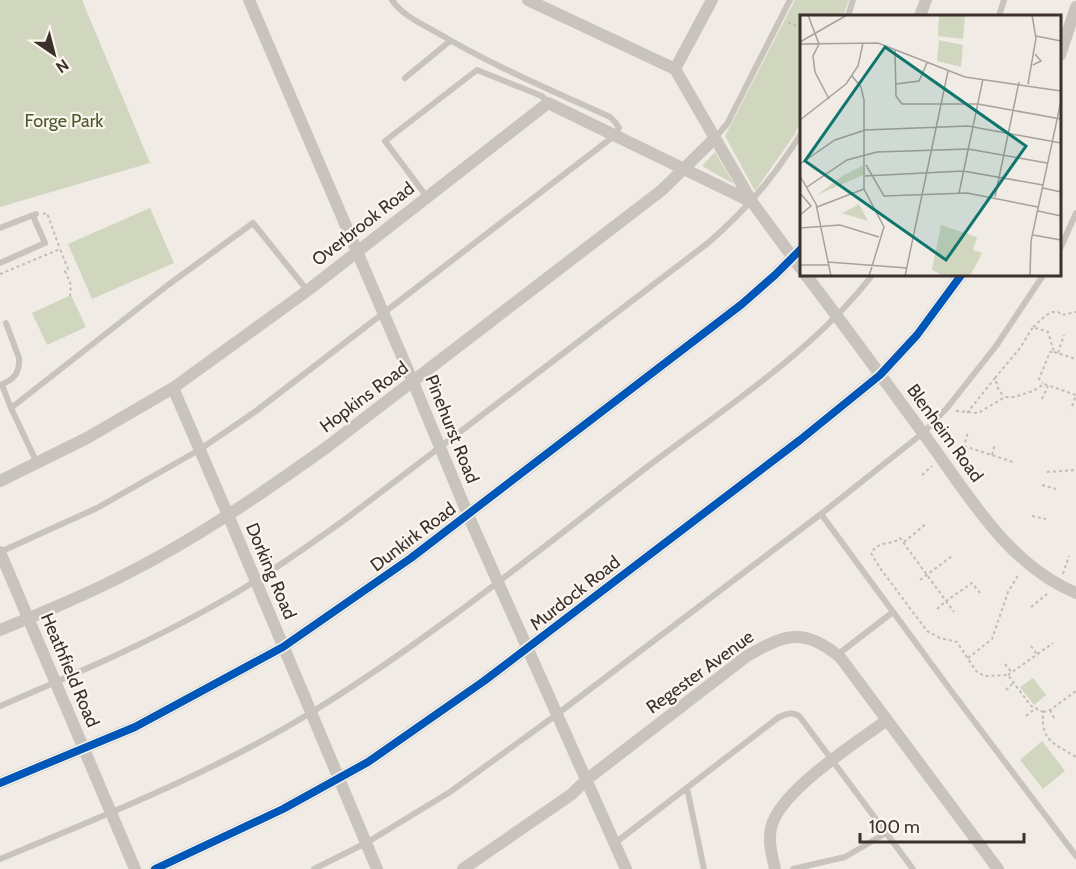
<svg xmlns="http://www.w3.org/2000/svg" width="1076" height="869" font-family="Cabin,sans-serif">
<rect width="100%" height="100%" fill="#f0ebe5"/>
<!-- green -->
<path fill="#d1d6bf" d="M0,0H82L150,163L0,207Z
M795,0H849L843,16H802L801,120L795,134L755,191L725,136Z
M715,152L734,184L702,166Z
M150,208L174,263L92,299L68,244Z
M71,295L86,327L47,345L32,313Z
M1033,678L1046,695L1034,705L1020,687Z
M1042,741L1065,771L1043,789L1020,760Z"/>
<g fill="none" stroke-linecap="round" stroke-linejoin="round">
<!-- path -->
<path stroke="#c2bbb6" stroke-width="2" stroke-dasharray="3 3" stroke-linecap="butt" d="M788,22L802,29
M43,214L47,213L60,249
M0,274L60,249L68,269L65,271L71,285L70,296
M1033,327L1045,316L1052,312H1058L1062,315L1076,312
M1054,352L1076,359
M1058,353L1064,335
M995,378L1020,348L1033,327L1048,332L1054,352H1050L1039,379L1043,383
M1042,399L1048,386
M956,411L978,413L1005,397H1014L1033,391L1044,384L1076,395L1071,409
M967,413L995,378L999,391L1004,396
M964,446L1013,462
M992,455L995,444
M955,457L964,446L968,432
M1047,472L1076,470
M922,475L932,466
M1042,485L1056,489
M1032,516L1046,519
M904,542L927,523
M1063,574L1069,556
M920,580L952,556
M980,593L972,583L946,601L900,538C891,546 879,540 871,553L880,568L927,631L940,638L957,642L976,671L984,676L1008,675L1031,706L1043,712C1041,742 1054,743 1076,757
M1031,607L1047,594
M937,609L946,601L954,612
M1031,646L1038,656
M968,658L992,639L1008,592L1019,574
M1005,664L1012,673
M1008,675L1053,643
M1006,690L1013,683
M1050,710L1054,718
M1043,712L1050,710L1076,691
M1026,716L1036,708"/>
<!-- service -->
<path stroke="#c9c3be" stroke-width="6" d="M848,16L853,0
M999,16L1004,0
M405,78L450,41
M715,138L727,124L790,0
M427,197L385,141L477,70L542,96L548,103
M0,228L36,214
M1060,249L1076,213
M0,263L45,243L33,216
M0,385C13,380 20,374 19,358L6,323
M2,385L11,408
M37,463L11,408L168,285L253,223L307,290
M821,514L952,692L1076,856
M0,552L97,508L199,450L256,411L614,136L619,128L615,122L610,117C551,90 491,65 436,32C420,23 402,15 392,0
M837,655L893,612
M0,706C75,674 151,642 222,601C266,576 307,547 347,518L708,243C747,209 775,176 802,132
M687,788L704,869
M615,843L779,717C787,714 793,711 800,717L913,869
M0,859C106,815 214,772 312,712C432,638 540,549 651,464C726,407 815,350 873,274
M314,869L366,843L450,792L556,715L821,514L923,433L947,408L996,346L1044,274
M793,869L845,857L886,833"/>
<!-- minor -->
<path stroke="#c9c3be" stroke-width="12" d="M249,0L413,382L468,515L626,869
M528,0L675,69L752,202L802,270
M920,16L926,0
M1060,55L1076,7
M675,69L712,0
M805,274C845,326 884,380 923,433C966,491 1006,564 1076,593
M173,388L228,515L377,869
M0,481L87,438L173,388L307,291L548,103L752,202
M0,552L135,869
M0,630C44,612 88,594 130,572C199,537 264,492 327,447L662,190L714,139
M0,783L135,727L283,647L411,558L742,304L775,275L802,248
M155,869L283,809L368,762L484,681L800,440L880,375L917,335L962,274
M463,869L572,794L586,780L747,656C785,634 804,627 840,657L998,869
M775,869C772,855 768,842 771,828C779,791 856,743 887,720"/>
<!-- cycleway casing -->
<g stroke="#fbf5ee" stroke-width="11">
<path id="cycleway" d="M0,783L135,727L283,647L411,558L742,304L775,275L802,248
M155,869L283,809L368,762L484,681L800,440L880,375L917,335L962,274"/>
</g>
<!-- cycleway -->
<use href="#cycleway" stroke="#0057b8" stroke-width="8"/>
</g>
<g text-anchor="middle" stroke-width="4.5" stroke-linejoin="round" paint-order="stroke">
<!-- park labels -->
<g font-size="18" fill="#4a5a2e" stroke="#fbf5ee">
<text x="64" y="127">Forge Park</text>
</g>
<!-- street labels -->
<g font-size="18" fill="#3b302b" stroke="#fbf5ee">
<text transform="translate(363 224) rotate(-38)" y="6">Overbrook Road</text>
<text transform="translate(364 397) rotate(-37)" y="6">Hopkins Road</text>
<text transform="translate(452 429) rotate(68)" y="6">Pinehurst Road</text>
<text transform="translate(945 433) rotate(54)" y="6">Blenheim Road</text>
<text transform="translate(413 537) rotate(-37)" y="6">Dunkirk Road</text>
<text transform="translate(271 571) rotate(67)" y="6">Dorking Road</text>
<text transform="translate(575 593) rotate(-38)" y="6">Murdock Road</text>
<text transform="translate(70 670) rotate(67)" y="6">Heathfield Road</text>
<text transform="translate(700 672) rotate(-36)" y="6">Regester Avenue</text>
</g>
</g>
<!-- overview -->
<g transform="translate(800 15)">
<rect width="261" height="261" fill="#f0ebe5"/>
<path d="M139,0H165L163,24L138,21ZM139,25L163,30L161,52L137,46ZM64,150L63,160L17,180L44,160ZM59,189L68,206L41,198H43ZM141,210L177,222L173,235L182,238L170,261H144L132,255Z" fill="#d1d6bf"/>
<path fill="none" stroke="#a8a09b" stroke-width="1.5" d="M8,0L19,29M236,21L261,26M0,27L47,0M0,29L78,28L165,62L261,76M19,29L13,41L15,57L29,84M95,34L96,81L102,89H178L261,104M233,50L241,46L235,39M52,61L61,72L64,85V174L84,212L69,261M96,69L119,66L127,48M228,69L236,23L232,0M0,105L46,69L58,51L63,28M0,149L35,125L65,115L168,111L261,128M66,150L84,181L167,178L238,192M0,161L16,189L31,261M65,161L163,156L243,170M7,172L47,145L77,137L168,134L247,148M243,173L261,177M0,178L11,191L0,200M159,178L183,64M195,182L219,67M17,192L64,174M238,196L261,201M0,213L40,210L79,222M233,220L261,225M28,247L107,253M0,250H29M105,261L148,56M230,261L231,226L261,86"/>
<path fill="#0f766e" fill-opacity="0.15" stroke="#0f766e" stroke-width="3" d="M85,32L226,131L146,245L5,146Z"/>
<rect width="261" height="261" fill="none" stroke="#3b302b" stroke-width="3"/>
</g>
<!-- north arrow -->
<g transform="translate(54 54) rotate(145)" stroke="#fbf5ee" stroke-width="4.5" paint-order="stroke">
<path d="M0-4.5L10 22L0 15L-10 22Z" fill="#3b302b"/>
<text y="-9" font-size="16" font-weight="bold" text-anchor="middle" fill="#3b302b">N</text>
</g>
<!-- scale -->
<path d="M860 833v9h164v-9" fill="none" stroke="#3b302b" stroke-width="3"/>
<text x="869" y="833" font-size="18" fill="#3b302b" stroke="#fbf5ee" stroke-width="4.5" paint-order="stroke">100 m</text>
</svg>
